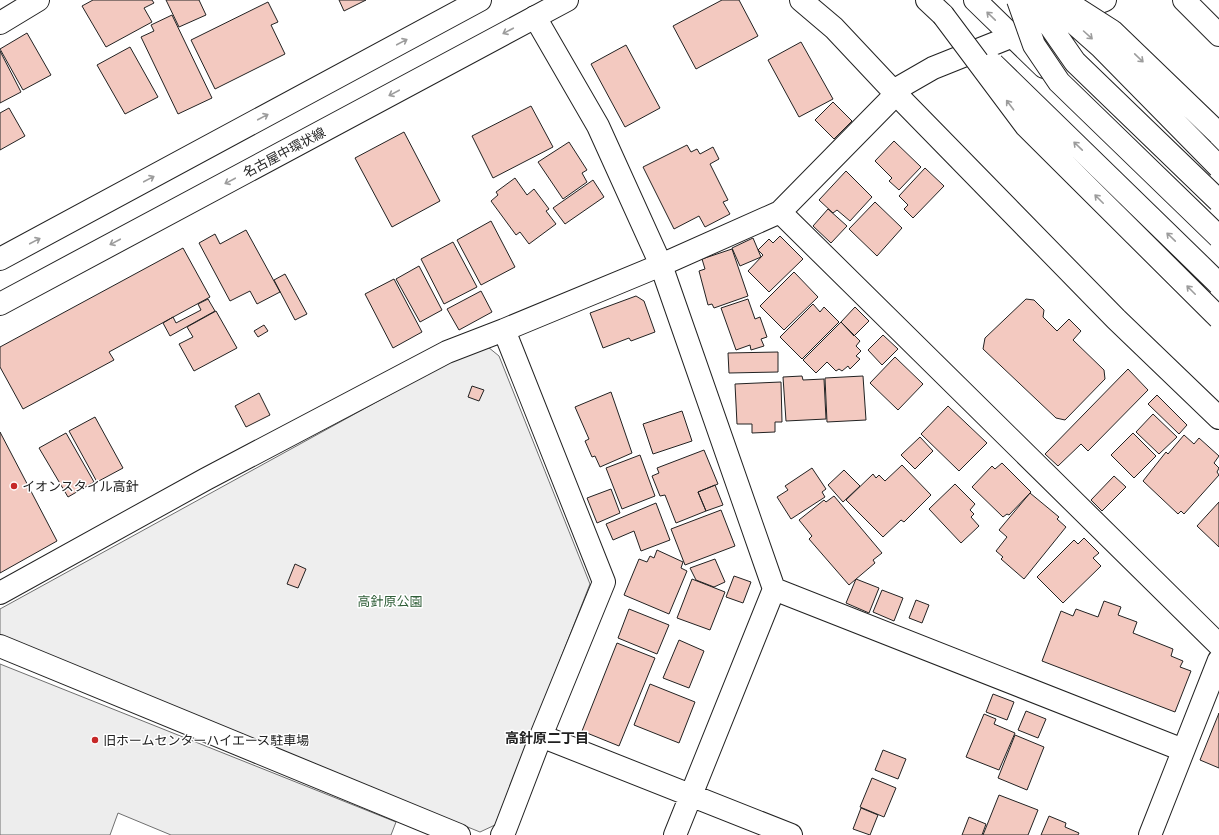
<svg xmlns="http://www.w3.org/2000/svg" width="1219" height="835" font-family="'Work Sans','Noto Sans JP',sans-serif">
<rect width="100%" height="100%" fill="#fff"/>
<!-- green -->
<path fill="#eee" stroke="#6f6f6f" d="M488,347L499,356L590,584L495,825L480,832L0,638V609L451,361Z"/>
<!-- parking -->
<path fill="#ededed" stroke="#6f6f6f" d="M0,664L396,822L391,835H171L118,813L110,835H0Z"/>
<!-- building -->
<path fill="#f3c9c0" stroke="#222" d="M93,0H152L154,3L144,8L152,22L106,47L82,6Z
M166,0H199L206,15L179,27Z
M339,0H366L344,11Z
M722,0H739L758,36L696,69L673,26Z
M268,2L278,22L271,25L285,54L215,89L191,40Z
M172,15L212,98L178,114L141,37L154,31L151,25Z
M27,33L51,75L23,90L0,49Z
M801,42L833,99L799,117L768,60Z
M626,45L660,108L625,127L591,64Z
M130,47L158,97L125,114L97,65Z
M0,51L21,92L0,103Z
M833,102L852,121L834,139L815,120Z
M531,106L553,147L493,178L472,136Z
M9,108L25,136L0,150V113Z
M404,132L440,201L392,227L355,158Z
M894,141L921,167L899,190L889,181L892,178L875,161Z
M569,142L587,170L582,173L587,182L563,199L538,162Z
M687,145L691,152L697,149L700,154L713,147L719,159L710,164L728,200L723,202L730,214L705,227L699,216L674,229L643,167Z
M925,168L944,186L913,218L904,209L908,205L899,196Z
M846,171L872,197L850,221L837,210L833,213L819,200Z
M515,178L527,195L534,189L549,209L546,211L556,224L529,244L520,232L516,235L491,201L498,195L496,192Z
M593,180L604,197L565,224L553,208Z
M875,202L902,228L877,256L849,229Z
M828,209L847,226L831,243L813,226Z
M491,221L515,267L481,285L457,240Z
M246,230L280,292L257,304L250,291L230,301L199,243L215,234L220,244Z
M780,236L803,259L769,292L748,271L763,255L758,250L769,239L773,243Z
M753,238L761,257L740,266L732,248Z
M453,242L477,287L444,304L421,259Z
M183,248L210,297L109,352L114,360L23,409L0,367V347Z
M732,249L748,296L714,308L712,304L708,305L699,271L705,269L702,259Z
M419,266L442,310L420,322L396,279Z
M794,272L818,297L784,330L760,306Z
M285,274L307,314L295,320L274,280Z
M394,279L422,332L393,348L365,294Z
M481,291L492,312L459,330L447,309Z
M636,296L644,301L655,332L631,341L629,338L603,348L590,313Z
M208,299L215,311L170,336L163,323L173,317L176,323L201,310L198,304Z
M748,299L755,319L760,317L767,337L761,339L764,346L751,350L750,345L736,350L721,308Z
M1026,299L1034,300L1044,310L1043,317L1057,331L1069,319L1081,331L1073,340L1104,370L1105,379L1065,420L1056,418L983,349L985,338Z
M813,304L820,312L824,307L839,322L802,359L780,337Z
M855,307L869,321L854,336L841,322Z
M216,311L237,348L194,371L179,344L193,337L187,327Z
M841,322L860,341L856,346L861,351L856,356L860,359L850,369L848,366L842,371L839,369L836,371L827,362L816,373L803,360Z
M264,325L268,331L258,337L254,331Z
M883,335L898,349L882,365L868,350Z
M778,352V372L729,373L728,353Z
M895,357L923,384L898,410L870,383Z
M1128,369L1148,390L1088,451L1081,444L1058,466L1045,454Z
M802,376L803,380L824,379L826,419L786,421L783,377Z
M863,376L866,420L827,422L825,378Z
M781,382L782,422H775V432L752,433V424H737L735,384Z
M472,386L484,390L479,401L468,397Z
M611,392L632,453L600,467L595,456L592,457L585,441L589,439L575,407Z
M259,393L270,415L246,427L235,406Z
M1157,395L1187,425L1179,434L1148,404Z
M948,406L987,443L959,471L921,434Z
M682,411L692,441L653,454L643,424Z
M1153,414L1177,437L1159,454L1136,432Z
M95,417L123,468L97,482L69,431Z
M0,432L57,541L0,573Z
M66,433L94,482L68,497L39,448Z
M1133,433L1156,456L1134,478L1111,455Z
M1184,435L1194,444L1199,438L1219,456L1214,463L1219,468L1217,472L1219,475L1184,514L1181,511L1178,514L1143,481L1166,452L1168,454Z
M920,437L933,451L915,469L901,455Z
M704,450L718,484L698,492L706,511L676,523L665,495L660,496L652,476L659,473L657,468Z
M640,455L655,496L622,509L606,468Z
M1002,463L1031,492L1009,515L1007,514L1003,517L972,487L992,466L995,469Z
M902,465L931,495L904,522L901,520L883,537L846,500L873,474L876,478L879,475L885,481Z
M812,468L826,489L822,492L825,497L791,519L777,497L788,490L785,486Z
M844,470L860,486L843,502L828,485Z
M1114,476L1126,487L1102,511L1091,500Z
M955,484L975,504L970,510L974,514L971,517L979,526L961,543L929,509Z
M715,485L723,505L706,511L698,492Z
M611,489L620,513L597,523L587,498Z
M1030,493L1059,517L1057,519L1066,527L1024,579L1001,559L1003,557L996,551L1007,537L999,530Z
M834,496L882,553L873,560L875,563L849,585L809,539L812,536L799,520L824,500L826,502Z
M1219,502V547L1197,526Z
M656,503L670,540L641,551L634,531L613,540L606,524Z
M721,510L735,546L685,565L671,529Z
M1084,538L1099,553L1093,558L1101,566L1063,603L1037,577L1074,540L1078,544Z
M657,550L683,562L681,568L687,571L669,614L624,595L639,559L647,562L650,556L654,558Z
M715,559L725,582L714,587L696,580L690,568Z
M295,564L306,569L298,588L287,584Z
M734,576L751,582L743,603L726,597Z
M692,579L725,592L710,630L677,618Z
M856,579L879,588L869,613L846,603Z
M882,590L903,598L894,621L873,612Z
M916,600L929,605L922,623L909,618Z
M1104,601L1121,607L1118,615L1137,622L1133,633L1173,649L1171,656L1183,661L1180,667L1191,671L1175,712L1042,661L1061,611L1073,616L1076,609L1098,617Z
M629,609L669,625L657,654L618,638Z
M679,640L704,651L689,688L663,678Z
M617,643L655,658L619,746L582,731Z
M650,684L695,702L679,743L634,725Z
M993,694L1014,702L1007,720L986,712Z
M1026,711L1046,719L1038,738L1018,730Z
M1219,713V768L1200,760Z
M984,714L996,719L994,724L1015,733L999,770L966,757Z
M1015,735L1044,747L1027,790L998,778Z
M883,750L906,759L898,779L875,770Z
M872,778L896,788L884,817L860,807Z
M999,795L1038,810L1028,835H983Z
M861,808L878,815L870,835L853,829Z
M1049,816L1066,823L1065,827L1079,833L1078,835H1041Z
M969,817L986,824L982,835H962Z"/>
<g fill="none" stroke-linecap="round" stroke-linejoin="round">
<!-- street casing -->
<g stroke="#222" stroke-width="24">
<path id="street" d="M801,0L834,28L896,94L1116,319L1219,418
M1184,0L1219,35
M1064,16L1105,0
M535,17L598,126L661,265L774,589L675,835
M0,23L38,0
M893,91L933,68L1028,30
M780,212L1219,645
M774,589L1183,750
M0,593L206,479L447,352L504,330L661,265L780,212L896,94
M0,646L459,835
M541,736L791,835
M502,835L505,830L541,736L604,582L504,330
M1150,835L1219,660"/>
</g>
<!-- secondary casing -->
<g stroke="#222" stroke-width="24">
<path id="secondary" d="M975,0L1044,67
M1059,30L1219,184"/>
</g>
<!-- primary casing -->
<g stroke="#222" stroke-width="24">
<path id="primary" d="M0,259L480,0
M0,304L567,0"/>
</g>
<!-- highway casing -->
<g stroke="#222" stroke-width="24">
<path id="highway" d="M927,0L943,15"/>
</g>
<!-- street -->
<use href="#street" stroke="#fff" stroke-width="22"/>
<!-- secondary -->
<use href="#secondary" stroke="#fff" stroke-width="22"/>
<!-- primary -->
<use href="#primary" stroke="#fff" stroke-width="22"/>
<!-- highway -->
<use href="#highway" stroke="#fff" stroke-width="22"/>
<!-- highway-bridge casing -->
<g stroke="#222" stroke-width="24" stroke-linecap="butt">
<path id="highway-bridge" d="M1018,0L1034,45L1059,82L1219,237
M1032,0L1075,62L1219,201
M1048,0L1101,47L1219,167
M1065,1L1112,31L1219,134
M943,15L1026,126L1219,318
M993,64L1219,284"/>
</g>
<!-- highway-bridge -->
<use href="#highway-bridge" stroke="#fff" stroke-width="22"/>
</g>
<!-- one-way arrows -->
<defs><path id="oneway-shaft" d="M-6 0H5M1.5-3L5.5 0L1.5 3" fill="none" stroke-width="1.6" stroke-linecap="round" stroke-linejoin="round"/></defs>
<g stroke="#9c9c9c">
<use href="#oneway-shaft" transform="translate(991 16) rotate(-136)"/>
<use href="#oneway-shaft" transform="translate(508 31) rotate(152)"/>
<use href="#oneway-shaft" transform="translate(1088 35) rotate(42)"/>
<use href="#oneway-shaft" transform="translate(402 42) rotate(-28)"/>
<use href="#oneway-shaft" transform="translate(1139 58) rotate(44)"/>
<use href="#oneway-shaft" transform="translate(394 93) rotate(152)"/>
<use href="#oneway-shaft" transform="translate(1010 105) rotate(-127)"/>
<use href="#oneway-shaft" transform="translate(263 117) rotate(-28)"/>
<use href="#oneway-shaft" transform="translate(1078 146) rotate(-136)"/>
<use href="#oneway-shaft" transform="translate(149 179) rotate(-28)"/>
<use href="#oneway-shaft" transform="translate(230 181) rotate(152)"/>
<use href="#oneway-shaft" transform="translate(1099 199) rotate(-135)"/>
<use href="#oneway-shaft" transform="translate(1171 237) rotate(-136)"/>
<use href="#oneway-shaft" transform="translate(35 241) rotate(-28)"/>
<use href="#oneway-shaft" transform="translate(115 242) rotate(152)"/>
<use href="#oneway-shaft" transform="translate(1191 290) rotate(-135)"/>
</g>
<!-- markers -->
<g fill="#c62828" stroke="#fff" stroke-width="1.5">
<circle cx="14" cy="486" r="4"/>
<circle cx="95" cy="740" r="4"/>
</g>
<g text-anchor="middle" stroke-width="3" stroke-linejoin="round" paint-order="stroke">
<!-- street labels -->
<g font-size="13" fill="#222" stroke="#fff">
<text transform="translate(284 152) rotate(-28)" y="5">名古屋中環状線</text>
</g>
<!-- poi labels -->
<g font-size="13" fill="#222" stroke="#fff" text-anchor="start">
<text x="22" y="491">イオンスタイル高針</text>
<text x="103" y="745">旧ホームセンターハイエース駐車場</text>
</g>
<!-- park labels -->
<g font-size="13" fill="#2f5e38" stroke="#fff">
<text x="390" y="606">高針原公園</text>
</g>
<!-- neighbourhood labels -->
<g font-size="14" font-weight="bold" fill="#222" stroke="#fff">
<text x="547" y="743">高針原二丁目</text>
</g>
</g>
</svg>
